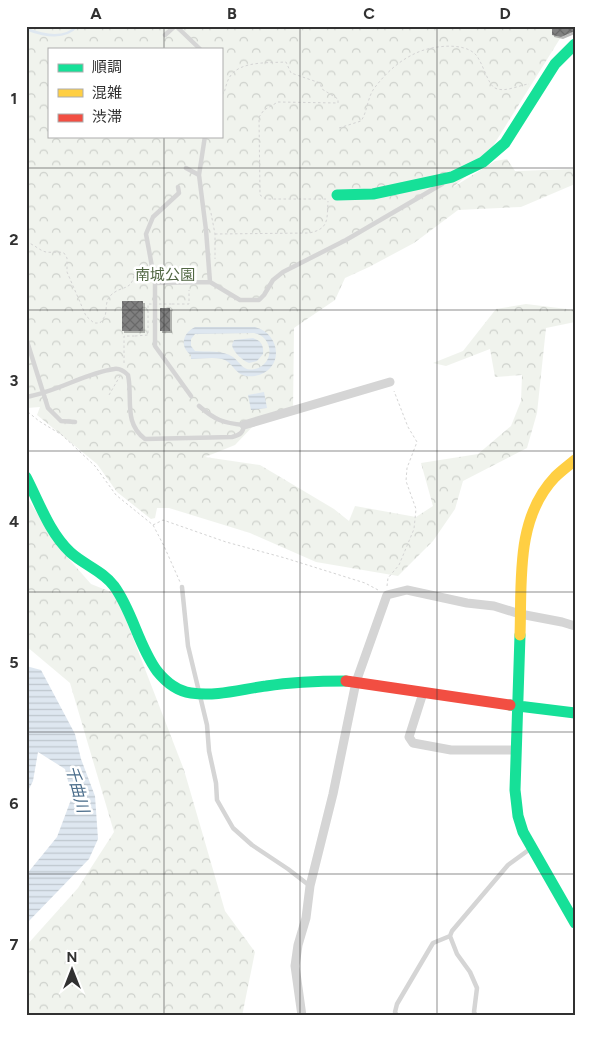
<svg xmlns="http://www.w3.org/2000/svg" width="601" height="1042" font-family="Figtree,'Noto Sans JP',sans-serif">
<defs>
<pattern id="forest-crowns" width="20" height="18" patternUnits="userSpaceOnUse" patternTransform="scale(1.25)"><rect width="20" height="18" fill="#f0f3ed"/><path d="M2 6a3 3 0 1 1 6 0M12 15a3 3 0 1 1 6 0" fill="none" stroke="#ced1cc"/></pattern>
<pattern id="water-rules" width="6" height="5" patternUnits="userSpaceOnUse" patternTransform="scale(1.25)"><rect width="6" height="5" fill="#dee7f0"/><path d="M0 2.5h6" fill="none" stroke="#bfc7ce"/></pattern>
<pattern id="building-cross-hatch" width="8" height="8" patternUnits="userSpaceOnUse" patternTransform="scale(1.25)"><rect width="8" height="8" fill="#808080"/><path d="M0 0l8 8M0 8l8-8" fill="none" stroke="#696969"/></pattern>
<filter id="shadow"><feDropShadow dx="2" dy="2" stdDeviation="0" flood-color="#0004"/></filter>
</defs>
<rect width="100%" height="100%" fill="#fff"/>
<!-- forest -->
<path fill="url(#forest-crowns)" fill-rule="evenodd" d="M26,26H557L561,37L483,162L452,188L495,161L507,159L515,171L574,169L575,184L521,207L458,210L414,243L369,267L345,278L335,300L294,328L293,411L258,421L235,445L205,457L260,465L334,509L349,521L355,506L416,517L433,506L421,463L478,454L511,426L521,401L522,375L495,377L490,349L446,366L433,363L463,351L496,309L526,304L575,310V322L546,328L537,413L527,448L463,481L455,509L433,541L398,576L316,562L250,533L169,508H157L155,518L151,519L117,492L97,464L37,415L40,407L26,408ZM49,49H221V136H49Z
M26,496L61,550L91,584L116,594L184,770L225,911L255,952L242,1016H26V946L78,888L114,832L70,683L26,646Z"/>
<!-- water -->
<path fill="url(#water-rules)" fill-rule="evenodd" d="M195,327H255C282,334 284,371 255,376C234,379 235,362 222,359C212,357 201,359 191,359V355C179,346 183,333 195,327ZM254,333C274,337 275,364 255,369C243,372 241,363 233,357C223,350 207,352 195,351L191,346V339L195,334Z
M253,338C261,341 264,345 263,354L257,361L249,363C242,360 233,352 232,345L234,340Z
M264,392L267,408L251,410L248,395Z
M26,666L41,670L75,734L81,759L95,796L98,839L89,859L26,924V875L57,837L72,797L65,769L38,752L33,781L26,795Z"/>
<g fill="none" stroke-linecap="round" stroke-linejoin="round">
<!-- stream -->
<path stroke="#dee7f0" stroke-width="2.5" d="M26,29C42,35 65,40 77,26"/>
</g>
<!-- building -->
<path fill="url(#building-cross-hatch)" filter="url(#shadow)" d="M552,26H575V31L561,37L552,35Z
M122,301H143V331H122Z
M160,308H170V331H160Z"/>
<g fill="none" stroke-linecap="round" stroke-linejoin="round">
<!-- path -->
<path stroke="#d4d4d4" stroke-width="1" stroke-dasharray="2.5 2.5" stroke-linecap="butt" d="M221,93H224C226,87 227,79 232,74C243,61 270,63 286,62L291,73L320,83L322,89L338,99V103L278,102L264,110L259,117L260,195L266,199H327
M339,128L361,121C368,111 367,96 376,86C386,73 399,61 414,54C429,46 464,41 476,55C483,63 488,85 495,88C505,93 519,85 529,84
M211,213L215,234V259
M215,234L309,233C329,229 327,220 328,201
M26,242C34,244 40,251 46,252C52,253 58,251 64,253L67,258V272L86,316L94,323H100C101,322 105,316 105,316C107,310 105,301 110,296C123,283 133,294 135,268
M161,276L173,275
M172,304H189V290
M124,363V336H135
M109,395L120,376
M28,412L39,421L62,435L95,466L116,495L153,525L164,546L180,582
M153,525L163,520L226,542L285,558L365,583L380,591
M387,586L388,578L399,565L414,529L416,509L406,481L407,468L417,442L408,427L394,391"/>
<!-- lane -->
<path stroke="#d5d5d5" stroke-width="4.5" d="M176,26L200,49
M165,35L175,26
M186,168L199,175L206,230L210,282
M199,175L205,136
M155,283L146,234L153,217L179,193L178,187
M26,338L48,408L61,421L75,422
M191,396L155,346V283L210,282L240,300H259L264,295L273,280L283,272L346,240L442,184
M26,397C57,392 85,373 114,369C119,368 124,371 128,375C133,398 123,423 145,439L232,437C240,435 243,433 244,425C223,423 215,420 199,406
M182,587L188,646L207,725L209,751L216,783L217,800L233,828L252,845L288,869L310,886
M450,936L457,954L470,972L477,988L474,1012L476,1016
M397,1016L395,1012L397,1004L433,943L450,936L452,931L508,865L530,849"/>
<!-- street -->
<path stroke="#d5d5d5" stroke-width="9" d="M244,425L390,382
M423,693L409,737L413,743L451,750H515
M302,1016L295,966L298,945L306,918L310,886L333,794L356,682L387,595L407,590L467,603L494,606L520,614L562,622L575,626"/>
<!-- fast -->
<path stroke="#16e098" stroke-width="11" d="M337,195L373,194L452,177L483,162L505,143L555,64L575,44
M26,477C39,502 49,532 70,552C84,565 103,571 114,586C133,612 138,645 157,671C165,681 177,691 191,693C216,697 242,689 266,686C292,682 319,681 346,681
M520,635L515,790L518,816L523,832L575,923
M510,705L575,713"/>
<!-- slow -->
<path stroke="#ffcf43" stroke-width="11" d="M520,635C522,582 515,519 555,477C561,471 568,466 575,460"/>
<!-- jam -->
<path stroke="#f24e42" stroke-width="11" d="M346,681L510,705"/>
<!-- path-bridge -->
<path stroke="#d4d4d4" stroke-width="1" stroke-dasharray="2.5 2.5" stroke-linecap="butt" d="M135,268H160
M135,336L148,335V304H172"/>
</g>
<!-- grid -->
<path fill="none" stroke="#313131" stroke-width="1" stroke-opacity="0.55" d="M164,26V49M300,26V1016M437,26V1016M164,136V1016M26,168H575M26,310H575M26,451H575M26,592H575M26,732H575M26,874H575"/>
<g text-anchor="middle" stroke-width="5" stroke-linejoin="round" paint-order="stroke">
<!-- park labels -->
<g font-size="15" fill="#516743" stroke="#fff">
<text x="165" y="280">南城公園</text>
</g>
<!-- water labels -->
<g font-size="16" font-style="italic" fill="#486b89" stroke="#fff">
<text transform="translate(78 789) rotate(75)" y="6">千曲川</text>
</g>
</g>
<!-- border -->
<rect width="601" height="1042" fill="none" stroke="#ffffff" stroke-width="55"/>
<!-- legend -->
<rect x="48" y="48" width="175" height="90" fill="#ffffff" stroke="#adadad"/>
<rect x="58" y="64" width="25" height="8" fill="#16e098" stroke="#adadad"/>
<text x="92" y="72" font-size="15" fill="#313131">順調</text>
<rect x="58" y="89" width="25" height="8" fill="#ffcf43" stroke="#adadad"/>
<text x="92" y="98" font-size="15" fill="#313131">混雑</text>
<rect x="58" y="114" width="25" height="8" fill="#f24e42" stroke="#adadad"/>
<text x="92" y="122" font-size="15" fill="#313131">渋滞</text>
<!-- north arrow -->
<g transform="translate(72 970)" stroke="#ffffff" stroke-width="4" paint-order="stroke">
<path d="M0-4L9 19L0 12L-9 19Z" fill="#313131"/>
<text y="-8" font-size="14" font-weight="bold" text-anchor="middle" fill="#313131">N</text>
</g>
<rect x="28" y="28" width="546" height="986" fill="none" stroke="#313131" stroke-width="2"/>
<g font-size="16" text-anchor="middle" font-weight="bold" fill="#313131">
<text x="96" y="19">A</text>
<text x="232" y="19">B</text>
<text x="369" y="19">C</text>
<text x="505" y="19">D</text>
<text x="14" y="104">1</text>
<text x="14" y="245">2</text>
<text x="14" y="386">3</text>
<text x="14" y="527">4</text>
<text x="14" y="668">5</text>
<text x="14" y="809">6</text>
<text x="14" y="950">7</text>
</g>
</svg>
